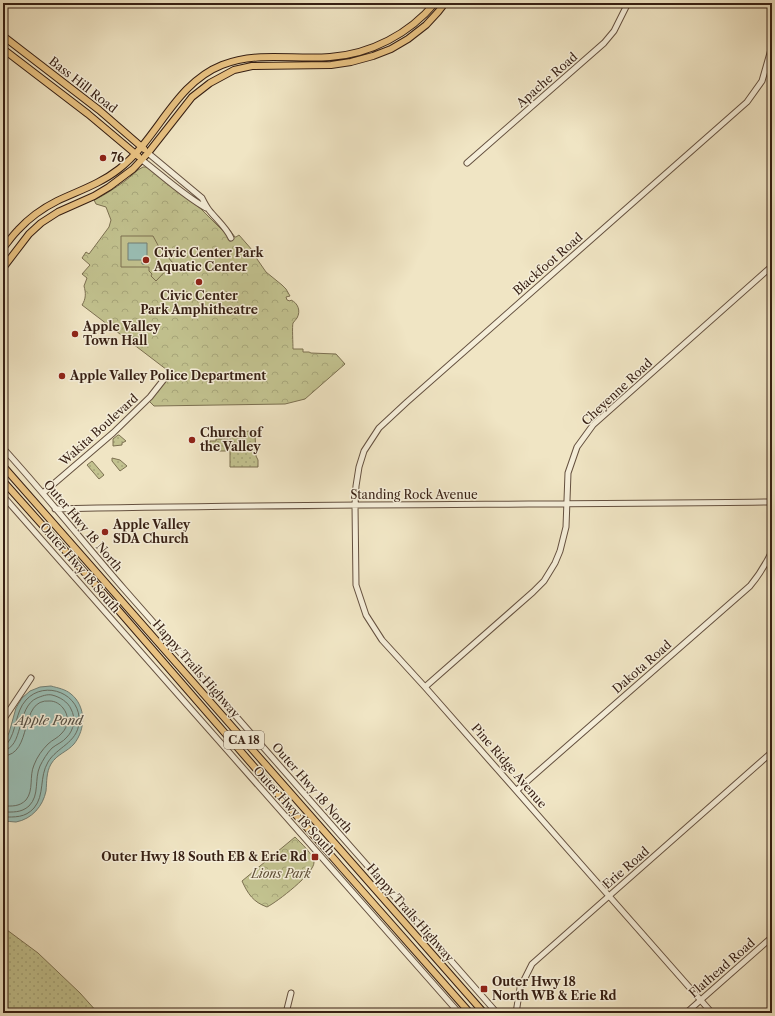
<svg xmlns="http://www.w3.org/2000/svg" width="775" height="1016" font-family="'Libre Caslon Text',serif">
<defs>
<pattern id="grass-dots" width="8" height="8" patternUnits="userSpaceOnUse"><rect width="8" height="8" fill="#c2c28f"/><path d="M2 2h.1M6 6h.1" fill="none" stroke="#a7a67a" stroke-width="1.8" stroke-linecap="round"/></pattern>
<pattern id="park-crowns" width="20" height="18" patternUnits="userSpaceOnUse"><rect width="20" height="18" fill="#c2c28f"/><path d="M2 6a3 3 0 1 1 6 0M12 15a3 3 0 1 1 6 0" fill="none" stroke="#a7a67a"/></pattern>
</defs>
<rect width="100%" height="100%" fill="#f0e5c4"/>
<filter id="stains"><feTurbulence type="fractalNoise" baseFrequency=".005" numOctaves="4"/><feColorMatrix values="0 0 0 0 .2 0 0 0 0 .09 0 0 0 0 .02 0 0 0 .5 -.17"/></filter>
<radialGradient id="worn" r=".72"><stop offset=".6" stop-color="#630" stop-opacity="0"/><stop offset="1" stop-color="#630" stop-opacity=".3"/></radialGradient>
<!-- grass -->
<path fill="url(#grass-dots)" stroke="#7c7051" d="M252,431L254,434H255L256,456L258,460V467H230V432Z
M118,435H119L126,441L122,443V445L113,446V439Z
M216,439H228V451H210V441H216Z
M112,458L120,460L127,466L120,471L112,461Z
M92,461L104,475L99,479L87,465Z
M3,927L38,953L80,993L98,1013H3Z"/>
<!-- park -->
<path fill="url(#park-crowns)" stroke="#7c7051" d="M143,167H147L150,169L201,209L224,232L229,229L235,237H236L239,235L253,251L257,259L266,272L282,285L286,289L290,296L286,297L287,300L290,301L291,300C298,303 301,311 297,318C296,320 294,321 293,323C292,326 293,344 293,349H303V352H309L311,353L336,354L345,364L305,399L285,404L154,406L149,401L161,387L171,373L82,305C86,299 86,293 84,286L87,278L82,274L90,265L82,258L86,252L89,254L109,227L111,220L106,207L96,204L94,200C105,195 115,188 125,181C131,177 136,170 143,167Z
M295,837C300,842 314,855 314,862C315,873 277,902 267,907C253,902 248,894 242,881Z"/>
<!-- pitch -->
<path fill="#c2c28f" stroke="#7c7051" d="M121,236H153L159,247L173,263L156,281L151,276L152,274L149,271V267H121Z"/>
<!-- water -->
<path fill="#9abfb6" stroke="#727f75" d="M128,243H147V264H142V260H128Z
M51,686C58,688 65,689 71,694C86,706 86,729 74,744C67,752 57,754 51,764C46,773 47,781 46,791C43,806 32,819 16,822C12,822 7,821 3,821V744L9,733L16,708L22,698L30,691L40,687Z"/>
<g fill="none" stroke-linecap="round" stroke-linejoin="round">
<!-- shore -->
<path stroke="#686f64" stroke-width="1" d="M3,745L7,744C17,731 15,712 26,700C45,679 82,694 79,723C77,743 57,747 48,762C39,777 45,795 34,808C25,818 15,817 3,817
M3,750C24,749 16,707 37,698C42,696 47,694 52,695C60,697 68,702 71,709C76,718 74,730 67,737C63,742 57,744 52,748C47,753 43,760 40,766C34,779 40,795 29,806C21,813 13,812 3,812
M3,756C34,755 18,698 50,701C55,701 60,704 63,708C69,715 69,726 62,733C58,738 52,740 48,744C42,750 37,757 34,765C29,776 34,790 26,800C19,807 12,806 3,806"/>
<!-- minor casing -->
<g stroke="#64503f" stroke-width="7">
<path id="minor" d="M148,153L202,198C204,202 206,206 209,210C216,219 226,227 231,238
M142,160C163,176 183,195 206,208
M467,163L604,43L614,31L628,3
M3,448C45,494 83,542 124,589L497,1013
M43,493L113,433L150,397L165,378
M3,496L459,1013
M55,509C294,504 533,505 772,502
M425,687L533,592L544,581L555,563L560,551L566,527L568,473L577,447L593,425L772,266
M3,720L31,678
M517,790L750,586C760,574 765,566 772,551
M286,1013L291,993
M516,1013L520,988L532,964L772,752
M686,1013L772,937
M712,1013L425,687L382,640L366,615L356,585L355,505L356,486L359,467L364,451L379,428L407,402L747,102L762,81L772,46"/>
</g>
<!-- major casing -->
<g stroke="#361f13" stroke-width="8">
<path id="major" d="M3,36L99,110L144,149
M3,49L88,114L138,156
M3,248C8,242 13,235 18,230C29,218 43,208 57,201C78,191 100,184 119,169C158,139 174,84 222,65C258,51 293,60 330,57C371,54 409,34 435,3
M3,268L29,234L41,223L58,212L94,196L109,187L133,169L148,153L192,97L210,83L234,70L252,66L331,65L351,62L373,56L391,49L408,39L426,25L438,12L445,3
M3,466L484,1013
M3,481L119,611L342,868L470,1013"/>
</g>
<!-- minor -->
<use href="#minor" stroke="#f5eed9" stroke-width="5"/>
<!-- major -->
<use href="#major" stroke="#e8c282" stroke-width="6"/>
</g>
<!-- markers -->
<g fill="#8f2418" stroke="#f5eed9" stroke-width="1.5">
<circle cx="103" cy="158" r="4"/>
<circle cx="146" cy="260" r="4"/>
<circle cx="199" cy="282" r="4"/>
<circle cx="75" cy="334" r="4"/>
<circle cx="62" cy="376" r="4"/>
<circle cx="192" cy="440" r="4"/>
<circle cx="105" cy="532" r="4"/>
<rect x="311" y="853" width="8" height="8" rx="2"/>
<rect x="480" y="985" width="8" height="8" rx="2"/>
</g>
<g text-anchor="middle" stroke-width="3" stroke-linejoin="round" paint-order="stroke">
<!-- shield labels -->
<rect fill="#f5eed9" stroke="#6f5d4e" stroke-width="1" x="224" y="731" width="40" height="18" rx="3"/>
<g font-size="11" font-weight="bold" fill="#361f13">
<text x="244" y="744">CA 18</text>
</g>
<!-- street labels -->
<g font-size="12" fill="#361f13" stroke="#f5eed9">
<text transform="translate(547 80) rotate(-41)" y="4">Apache Road</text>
<text transform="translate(83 85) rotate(38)" y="4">Bass Hill Road</text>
<text transform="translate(548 264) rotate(-41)" y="4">Blackfoot Road</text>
<text transform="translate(617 392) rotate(-43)" y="4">Cheyenne Road</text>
<text transform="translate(99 430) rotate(-42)" y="4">Wakita Boulevard</text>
<text x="414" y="499">Standing Rock Avenue</text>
<text transform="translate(83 526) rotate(50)" y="4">Outer Hwy 18 North</text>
<text transform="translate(80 568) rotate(49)" y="4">Outer Hwy 18 South</text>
<text transform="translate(642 667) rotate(-41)" y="4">Dakota Road</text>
<text transform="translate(196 669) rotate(49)" y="4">Happy Trails Highway</text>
<text transform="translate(509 766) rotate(49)" y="4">Pine Ridge Avenue</text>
<text transform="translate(312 788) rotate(49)" y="4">Outer Hwy 18 North</text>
<text transform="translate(294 811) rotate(48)" y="4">Outer Hwy 18 South</text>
<text transform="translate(626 868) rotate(-41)" y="4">Erie Road</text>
<text transform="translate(410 913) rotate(49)" y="4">Happy Trails Highway</text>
<text transform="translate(722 968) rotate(-41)" y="4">Flathead Road</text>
</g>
<!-- poi labels -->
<g font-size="12" font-weight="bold" fill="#361f13" stroke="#f5eed9" text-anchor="start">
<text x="111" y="162">76</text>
<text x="154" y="257">Civic Center Park<tspan x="154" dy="14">Aquatic Center</tspan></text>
<text x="199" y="300" text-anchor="middle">Civic Center<tspan x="199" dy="14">Park Amphitheatre</tspan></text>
<text x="83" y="331">Apple Valley<tspan x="83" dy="14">Town Hall</tspan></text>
<text x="70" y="380">Apple Valley Police Department</text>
<text x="200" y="437">Church of<tspan x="200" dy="14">the Valley</tspan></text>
<text x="113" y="529">Apple Valley<tspan x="113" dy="14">SDA Church</tspan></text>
<text x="307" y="861" text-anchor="end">Outer Hwy 18 South EB &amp; Erie Rd</text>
<text x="492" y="986">Outer Hwy 18<tspan x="492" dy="14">North WB &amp; Erie Rd</tspan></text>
</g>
<!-- park labels -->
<g font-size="12" font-style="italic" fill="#605038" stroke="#f5eed9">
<text x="281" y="878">Lions Park</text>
</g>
<!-- water labels -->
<g font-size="13" font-style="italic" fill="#544f44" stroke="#f5eed9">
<text x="49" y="725">Apple Pond</text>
</g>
</g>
<!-- margin -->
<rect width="775" height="1016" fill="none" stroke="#f0e5c4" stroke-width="16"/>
<rect x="4" y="4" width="767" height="1008" fill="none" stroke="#361f13" stroke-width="2"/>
<rect x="8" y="8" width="759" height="1000" fill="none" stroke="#361f13"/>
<rect width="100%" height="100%" filter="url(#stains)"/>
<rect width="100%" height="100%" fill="url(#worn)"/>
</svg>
